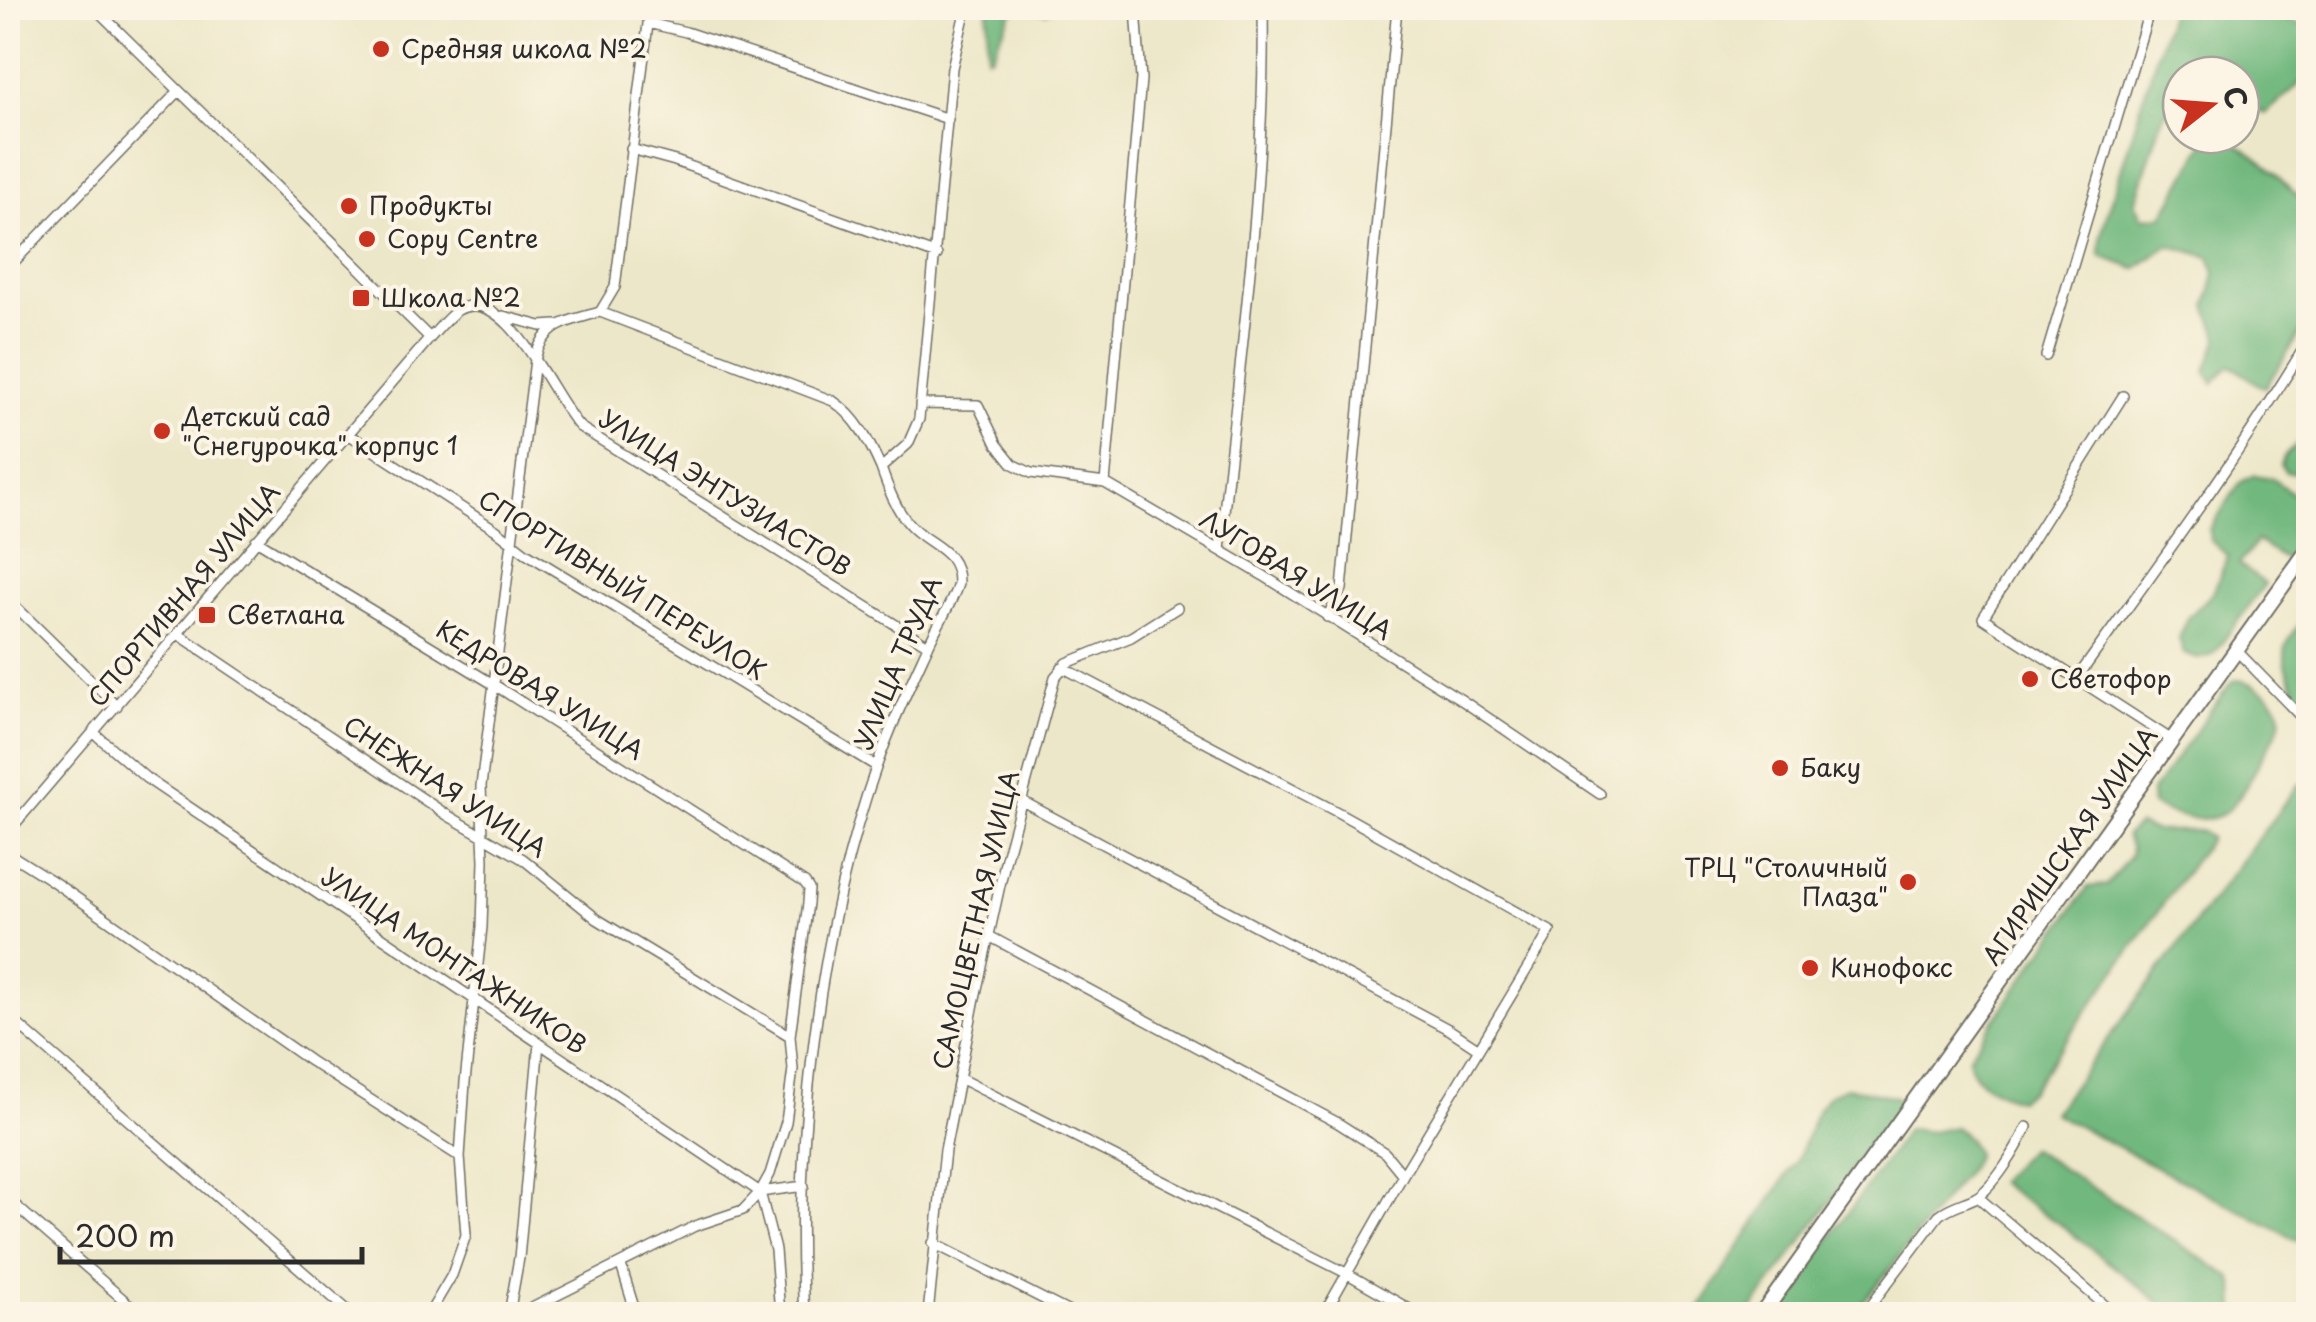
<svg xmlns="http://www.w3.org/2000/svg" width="2316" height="1322" font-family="'Playpen Sans',sans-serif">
<rect width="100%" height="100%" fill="#fcf5e5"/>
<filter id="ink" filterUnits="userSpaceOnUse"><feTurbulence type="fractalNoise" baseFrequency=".01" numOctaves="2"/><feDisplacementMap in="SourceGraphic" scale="20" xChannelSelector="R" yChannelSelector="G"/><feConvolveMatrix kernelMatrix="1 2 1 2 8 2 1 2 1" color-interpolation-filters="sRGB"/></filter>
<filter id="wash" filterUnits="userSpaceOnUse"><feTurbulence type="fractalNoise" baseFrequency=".0048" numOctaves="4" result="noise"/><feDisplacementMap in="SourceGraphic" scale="40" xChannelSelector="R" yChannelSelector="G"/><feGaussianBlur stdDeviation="2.25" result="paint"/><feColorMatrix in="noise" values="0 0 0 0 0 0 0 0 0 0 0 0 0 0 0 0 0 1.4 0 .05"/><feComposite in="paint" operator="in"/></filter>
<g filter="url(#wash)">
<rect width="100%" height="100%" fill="#ede7c9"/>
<!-- forest -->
<path fill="#71b87e" stroke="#4e7254" stroke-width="2.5" d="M988,8H1053L1046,13L1020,9L1012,12L991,56L987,57Z
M2171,8H2259L2308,27V76L2265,114L2241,101V75H2181V92L2162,118L2135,203L2143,218L2163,216L2206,140L2225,135L2264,163L2308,206V320L2266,387C2252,385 2244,370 2230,365L2213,383L2206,371L2219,338L2207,306L2215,274L2210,257L2168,245L2136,269L2100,256L2101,235Z
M2308,433V473L2286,472L2281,465L2284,457Z
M2254,475L2271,478L2308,505V531L2284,559L2257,541L2239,564L2265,584L2213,655L2198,659L2184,654L2179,638L2188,618L2213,593L2228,556L2210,540L2209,530L2240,483Z
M2308,612V708C2297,695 2281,666 2286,647C2289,636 2302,622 2308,612Z
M2235,680C2251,680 2281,699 2281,717C2280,731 2268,747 2261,759C2253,775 2240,800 2226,811C2208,827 2170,815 2152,805L2151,793L2228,686Z
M2308,781V1246L2053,1113L2298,785Z
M2138,825L2156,831H2202L2210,838L2030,1091L2019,1099C1999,1094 1967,1079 1969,1056L2088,887L2107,885L2130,856L2131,849L2126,835Z
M1846,1087L1896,1097L1901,1104L1749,1314H1695L1797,1160L1818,1109L1829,1095Z
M1955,1127L1968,1138L1976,1154L1969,1168L1854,1314H1775L1908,1129L1931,1132Z
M2030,1148L2231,1277L2235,1286L2236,1309L2247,1314H2174L2065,1228L1998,1182Z"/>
</g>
<g filter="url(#ink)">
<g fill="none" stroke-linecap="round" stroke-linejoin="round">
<!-- street casing -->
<g stroke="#6f6d62" stroke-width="12">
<path id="street" d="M95,8L430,338C439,329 447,317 458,310C507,282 553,400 580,427L928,645
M648,23L686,32L948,119
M631,149L675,161L937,255
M8,268L179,91
M600,312L833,401C857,417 870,443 881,468
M503,316L541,326L556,325
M2046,356L2150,8
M2123,396L1983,618L2172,740
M920,404L978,405L997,444L1013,464L1031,473L1105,483L1264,576L1460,699L1600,794
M348,434L496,530L526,553L876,766
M1105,483L1141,79L1136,8
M256,540L493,684L805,883L809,889L808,903L790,1036L793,1069L786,1122L770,1174L760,1192L775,1250L780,1314
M1220,550C1238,373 1266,185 1263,8
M8,599L117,706
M1327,617L1342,589L1397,8
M178,634L447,815L523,859L597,919L790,1036
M2236,650L2308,724
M1062,667L1341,814L1550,931L1403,1175L1324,1314
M2077,678C2156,568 2238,458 2308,341
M93,732L146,778L760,1192L804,1186
M1022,801L1450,1030L1479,1049
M8,832L430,338
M8,853L51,880L310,1061L460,1157
M989,936L1338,1123L1385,1153L1403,1175
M8,1016L352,1314
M959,1078L1348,1274L1418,1314
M1978,1197L2115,1314
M8,1199L140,1314
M933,1243L1073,1314
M621,1265L636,1314
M429,1314L452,1275L466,1235L460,1157L465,1082L482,927L484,861L481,786L535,360C542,324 569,321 600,312L615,287L650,8
M509,1314L519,1258L539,1043
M520,1314L695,1226L743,1210L760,1192
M804,1314C793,1142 819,928 877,765C891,725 910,685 928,646C937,625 951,606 958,584C959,549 930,547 910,525C896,510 888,488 881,468L908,444L919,419L952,68L966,8
M928,1314L945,1150L975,998L1006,858L1055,677L1067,663L1131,637L1177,608
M1864,1314L1939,1215C1951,1206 1962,1204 1975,1198C1994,1188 2018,1147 2027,1127"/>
</g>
<!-- secondary casing -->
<g stroke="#6f6d62" stroke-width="18">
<path id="secondary" d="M1762,1314L2308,550"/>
</g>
<!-- street -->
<use href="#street" stroke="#fff" stroke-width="9"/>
<!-- secondary -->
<use href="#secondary" stroke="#fff" stroke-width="14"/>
</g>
</g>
<!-- markers -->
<g fill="#c8321e" stroke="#fcf5e5" stroke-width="4">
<circle cx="381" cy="49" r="10"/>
<circle cx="349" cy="206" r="10"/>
<circle cx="367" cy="239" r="10"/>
<rect x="351" y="288" width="20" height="20" rx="5"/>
<circle cx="162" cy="431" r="10"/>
<rect x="197" y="605" width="20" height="20" rx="5"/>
<circle cx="2030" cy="679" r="10"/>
<circle cx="1780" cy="768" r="10"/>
<circle cx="1908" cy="882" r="10"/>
<circle cx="1810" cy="968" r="10"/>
</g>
<g text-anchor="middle" stroke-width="8" stroke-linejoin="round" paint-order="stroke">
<!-- poi labels -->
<g font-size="25" fill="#2b2b2b" stroke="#fcf5e5" text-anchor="start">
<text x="401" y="58">Средняя школа №2</text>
<text x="369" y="215">Продукты</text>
<text x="387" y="248">Copy Centre</text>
<text x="381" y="307">Школа №2</text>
<text x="182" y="426">Детский сад<tspan x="182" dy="29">"Снегурочка" корпус 1</tspan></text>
<text x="227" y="624">Светлана</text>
<text x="2050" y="688">Светофор</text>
<text x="1800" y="777">Баку</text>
<text x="1888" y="877" text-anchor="end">ТРЦ "Столичный<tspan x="1888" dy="29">Плаза"</tspan></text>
<text x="1830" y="977">Кинофокс</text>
</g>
<!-- street labels -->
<g font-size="25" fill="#2b2b2b" stroke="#fcf5e5">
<text transform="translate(725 493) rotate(32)" y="9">УЛИЦА ЭНТУЗИАСТОВ</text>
<text transform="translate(1296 575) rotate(32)" y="9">ЛУГОВАЯ УЛИЦА</text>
<text transform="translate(622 585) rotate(32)" y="9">СПОРТИВНЫЙ ПЕРЕУЛОК</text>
<text transform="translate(184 595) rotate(-50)" y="9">СПОРТИВНАЯ УЛИЦА</text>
<text transform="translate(898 663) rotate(-67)" y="9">УЛИЦА ТРУДА</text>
<text transform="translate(540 690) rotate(32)" y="9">КЕДРОВАЯ УЛИЦА</text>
<text transform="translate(445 787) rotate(33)" y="9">СНЕЖНАЯ УЛИЦА</text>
<text transform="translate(2070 846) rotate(-55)" y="9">АГИРИШСКАЯ УЛИЦА</text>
<text transform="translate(976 920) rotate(-77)" y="9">САМОЦВЕТНАЯ УЛИЦА</text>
<text transform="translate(454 961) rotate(34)" y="9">УЛИЦА МОНТАЖНИКОВ</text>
</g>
</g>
<!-- margin -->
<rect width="2316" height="1322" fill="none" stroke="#fcf5e5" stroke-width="40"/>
<!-- north arrow -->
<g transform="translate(2211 105) rotate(73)"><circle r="48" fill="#fcf5e5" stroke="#a8a49b" stroke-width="2.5"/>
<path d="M0-8L18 38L0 25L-18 38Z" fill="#c8321e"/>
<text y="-15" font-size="28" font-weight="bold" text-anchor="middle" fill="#2b2b2b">С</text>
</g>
<!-- scale -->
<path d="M60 1247v15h302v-15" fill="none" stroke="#2b2b2b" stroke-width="5"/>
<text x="75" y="1247" font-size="30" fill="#2b2b2b" stroke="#fcf5e5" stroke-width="8" paint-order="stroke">200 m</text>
</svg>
